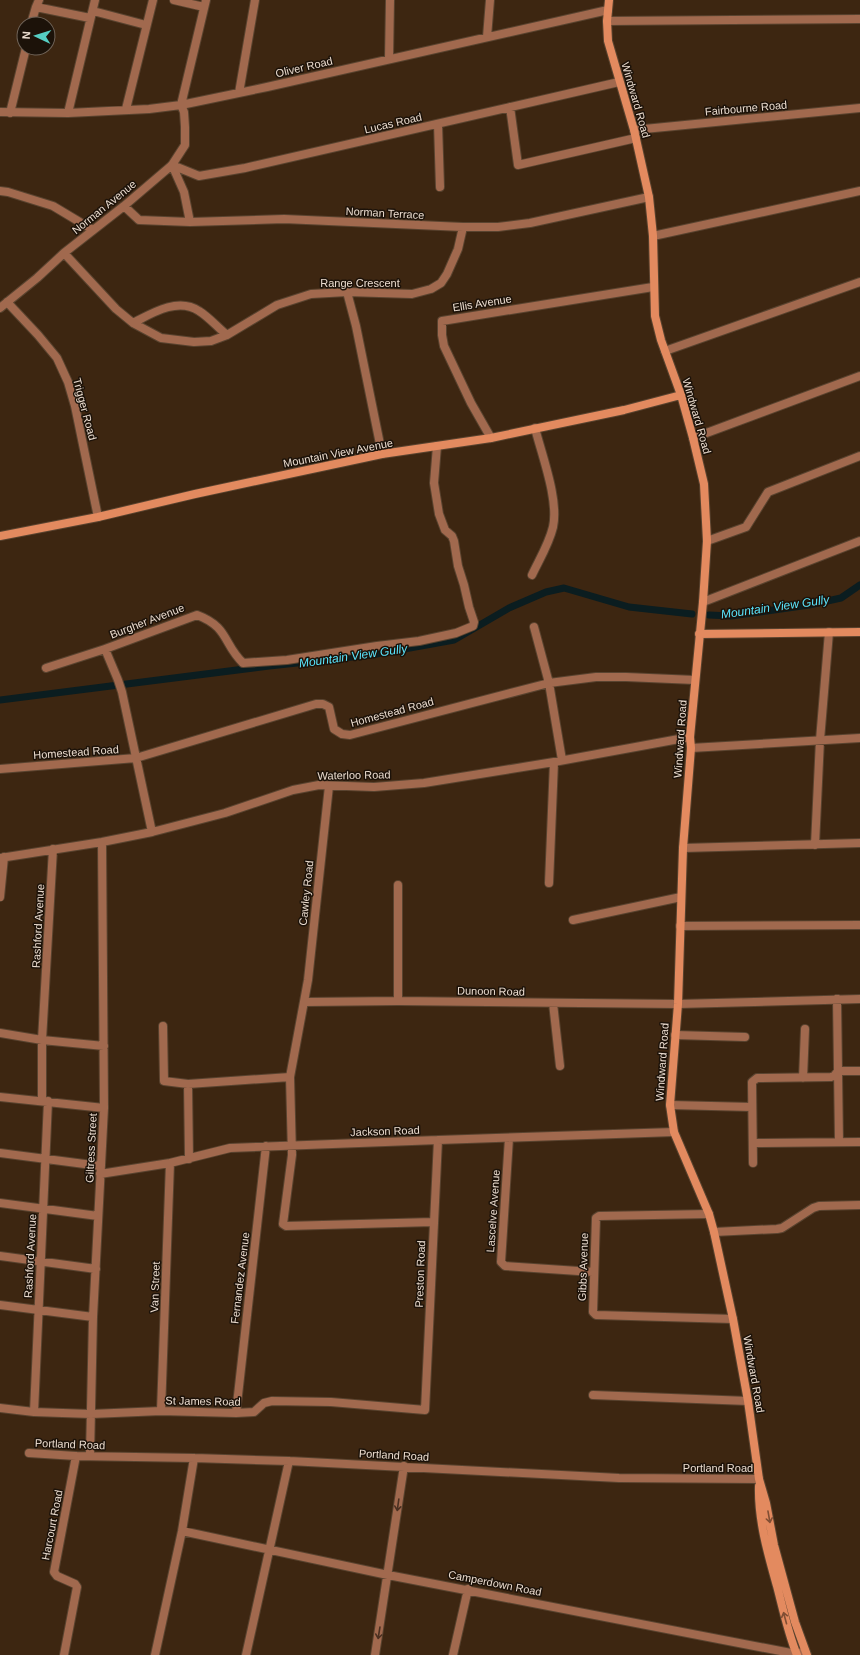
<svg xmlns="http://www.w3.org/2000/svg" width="860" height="1655" font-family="Arial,sans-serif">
<rect width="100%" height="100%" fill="#3d2611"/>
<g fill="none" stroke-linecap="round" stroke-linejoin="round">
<!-- canal -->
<path stroke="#0b1d20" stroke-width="7" d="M709,615L731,616L809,605L841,598L860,585
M0,700L269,666L371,655L454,640L509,608L546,592L564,588L629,607L692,614"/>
<!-- street casing -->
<g stroke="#59432f" stroke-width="10">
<path id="street" d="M174,0L204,7
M36,7L90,18
M93,11L146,25
M607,21L860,19
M31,24L36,7L39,0
M487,37L490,0
M389,59L390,0
M239,93L255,0
M510,107L518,165L636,138
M126,109L153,0
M0,112L68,113L149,109L181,105L267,87L608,10
M10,113L26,48
M68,113L95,0
M438,124L440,187
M634,130L860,108
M172,165L199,176L245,168L619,82
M172,165L184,192L190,222
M0,191L8,192L53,206L93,230
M124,206L139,220L190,222L284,219L463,227H498L530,223L649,197
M653,236L860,191
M64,253L116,309L133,323L161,338L194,342L211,341L227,335L277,305L311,294L347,292L412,294L431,289L441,283L447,274L458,249L463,227
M347,292L356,326L382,454
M7,302L38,335L57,358L68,382L75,406L98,517
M0,308L37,278L64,253L124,206L172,165L185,145V127L184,112L181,105L206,0
M133,323C152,313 178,297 199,311C209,317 218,328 227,335
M665,351L860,282
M491,438L471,403L444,346L442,335V321L653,287
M693,438L860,376
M707,541L746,527L768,492L860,456
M532,575C539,560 549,544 553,527C559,500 542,456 535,428
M703,602L860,541
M534,627L549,683L562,760
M105,649L118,680L122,692L152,832
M46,668L105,649L197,615C229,627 223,644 243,663L287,660L377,646L419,641L456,633L473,626L474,622L469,607L464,585L458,566L454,541L452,536L445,530L439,514L434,483L437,446
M691,748L860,738
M0,769L136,758L316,704H323L329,707L334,729L342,734L350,735L549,683L596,677H626L695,680
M329,786L308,980L290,1077L292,1155L283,1224L286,1226L433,1222
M815,845L820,740L829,632
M683,848L860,843
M0,858L102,842L152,832L225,813L293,790L319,785L374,787L424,783L554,762L690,737
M549,883L554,762
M398,885V1001
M0,897L4,857
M573,920L681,897
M680,926L860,925
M837,999L839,1142
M305,1002L398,1001L678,1004L860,999
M553,1003L560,1066
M163,1026L164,1081L188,1084L290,1077
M0,1033L42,1040L104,1046
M675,1035L745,1037
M803,1078L805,1029
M188,1084L189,1159
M0,1097L104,1108
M42,1101V1040L53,849
M670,1105L752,1107
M509,1138L501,1262L505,1266L593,1272
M753,1143L860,1142
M0,1153L100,1166
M753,1163L752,1082L757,1078L831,1077L834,1076L838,1071H860
M100,1174L170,1163L230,1148L438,1140L674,1132
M0,1203L98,1216
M709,1214L599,1216L596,1218L593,1312L596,1315L733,1319
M714,1232L777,1229L782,1228L813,1208L819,1206L860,1205
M0,1256L96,1269
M0,1305L93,1317
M593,1395L748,1401
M0,1408L34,1412L91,1414L161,1411L236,1413L254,1412L264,1403L272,1401L331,1402L425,1410L438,1140
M161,1411L170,1163
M34,1412L48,1101
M236,1413L266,1146
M29,1453L76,1456L194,1458L289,1461L619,1478L759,1479
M90,1455L93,1317L104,1108L102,842
M182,1531L388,1575L796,1654L805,1651
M64,1655L77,1587L75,1584L57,1576L54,1572L76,1456
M155,1655L182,1531L194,1458
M246,1655L289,1461
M375,1655L404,1466
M453,1655L468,1589"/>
</g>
<!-- secondary casing -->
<g stroke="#59432f" stroke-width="10">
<path id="secondary" d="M609,0L607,21L608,41L634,130L649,197L653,236L655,316L661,340L681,395L693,438L704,484L707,541L703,602L690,737L691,748L683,848L678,1004L670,1105L674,1132L709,1214L714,1232L733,1319L748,1401L759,1479L766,1503L774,1545L795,1622L807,1655
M0,536L98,517L195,494L382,454L491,438L624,410L681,395
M699,634L860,632
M759,1486C758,1520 768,1554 777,1586C783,1609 788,1633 797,1655"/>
</g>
<!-- street -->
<use href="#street" stroke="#a1694e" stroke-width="8"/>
<!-- secondary -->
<use href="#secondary" stroke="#e38a5f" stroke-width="8"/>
</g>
<!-- one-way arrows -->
<defs><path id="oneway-shaft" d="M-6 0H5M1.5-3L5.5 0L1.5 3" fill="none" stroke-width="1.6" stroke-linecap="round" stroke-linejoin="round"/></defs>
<g stroke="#4b3021">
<use href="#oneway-shaft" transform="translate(398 1505) rotate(98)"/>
<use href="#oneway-shaft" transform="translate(379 1633) rotate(99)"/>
</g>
<g stroke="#804e34">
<use href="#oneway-shaft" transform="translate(769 1517) rotate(80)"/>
<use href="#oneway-shaft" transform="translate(785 1618) rotate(-105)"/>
</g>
<g text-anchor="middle" stroke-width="3" stroke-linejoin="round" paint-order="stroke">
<!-- street labels -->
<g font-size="11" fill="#ebdccf" stroke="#1c1209">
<text transform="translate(304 67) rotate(-13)" y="4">Oliver Road</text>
<text transform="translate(636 100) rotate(74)" y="4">Windward Road</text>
<text transform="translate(746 108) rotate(-5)" y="4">Fairbourne Road</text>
<text transform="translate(393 123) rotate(-13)" y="4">Lucas Road</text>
<text transform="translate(104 207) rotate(-39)" y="4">Norman Avenue</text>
<text transform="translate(385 213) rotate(3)" y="4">Norman Terrace</text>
<text x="360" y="287">Range Crescent</text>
<text transform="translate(482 303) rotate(-9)" y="4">Ellis Avenue</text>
<text transform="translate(85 409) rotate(75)" y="4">Trigger Road</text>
<text transform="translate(697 416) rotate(74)" y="4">Windward Road</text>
<text transform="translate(338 453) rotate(-11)" y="4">Mountain View Avenue</text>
<text transform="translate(147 621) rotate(-21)" y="4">Burgher Avenue</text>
<text transform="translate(392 712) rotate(-15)" y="4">Homestead Road</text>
<text transform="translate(680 739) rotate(-86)" y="4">Windward Road</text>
<text transform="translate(76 752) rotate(-4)" y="4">Homestead Road</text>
<text transform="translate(354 775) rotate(-1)" y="4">Waterloo Road</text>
<text transform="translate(306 893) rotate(-84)" y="4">Cawley Road</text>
<text transform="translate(38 926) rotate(-87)" y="4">Rashford Avenue</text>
<text transform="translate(491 991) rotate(1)" y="4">Dunoon Road</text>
<text transform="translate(662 1062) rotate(-86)" y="4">Windward Road</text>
<text transform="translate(385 1131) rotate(-2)" y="4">Jackson Road</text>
<text transform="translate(91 1148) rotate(-87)" y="4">Giltress Street</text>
<text transform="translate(493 1211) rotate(-86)" y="4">Lascelve Avenue</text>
<text transform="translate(30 1256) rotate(-87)" y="4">Rashford Avenue</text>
<text transform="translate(583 1267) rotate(-88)" y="4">Gibbs Avenue</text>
<text transform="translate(420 1274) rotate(-88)" y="4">Preston Road</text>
<text transform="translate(240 1278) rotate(-83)" y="4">Fernandez Avenue</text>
<text transform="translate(155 1287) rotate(-88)" y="4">Van Street</text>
<text transform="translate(754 1374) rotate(80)" y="4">Windward Road</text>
<text transform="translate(203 1401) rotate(1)" y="4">St James Road</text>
<text transform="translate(70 1444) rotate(2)" y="4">Portland Road</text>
<text transform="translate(394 1455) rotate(3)" y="4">Portland Road</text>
<text x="718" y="1472">Portland Road</text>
<text transform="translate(52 1525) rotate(-79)" y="4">Harcourt Road</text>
<text transform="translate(495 1583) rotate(11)" y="4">Camperdown Road</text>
</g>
<!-- water labels -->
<g font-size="12" font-style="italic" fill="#5ae4fc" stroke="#1c1209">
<text transform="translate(775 607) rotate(-8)" y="4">Mountain View Gully</text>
<text transform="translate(353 656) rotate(-8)" y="4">Mountain View Gully</text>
</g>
</g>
<!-- north arrow -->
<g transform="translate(36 36) rotate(274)"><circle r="19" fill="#1c1209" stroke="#6f6358"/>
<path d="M0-3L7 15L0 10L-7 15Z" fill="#56cec3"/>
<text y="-6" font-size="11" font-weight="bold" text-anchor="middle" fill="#ebdccf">N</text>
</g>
</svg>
